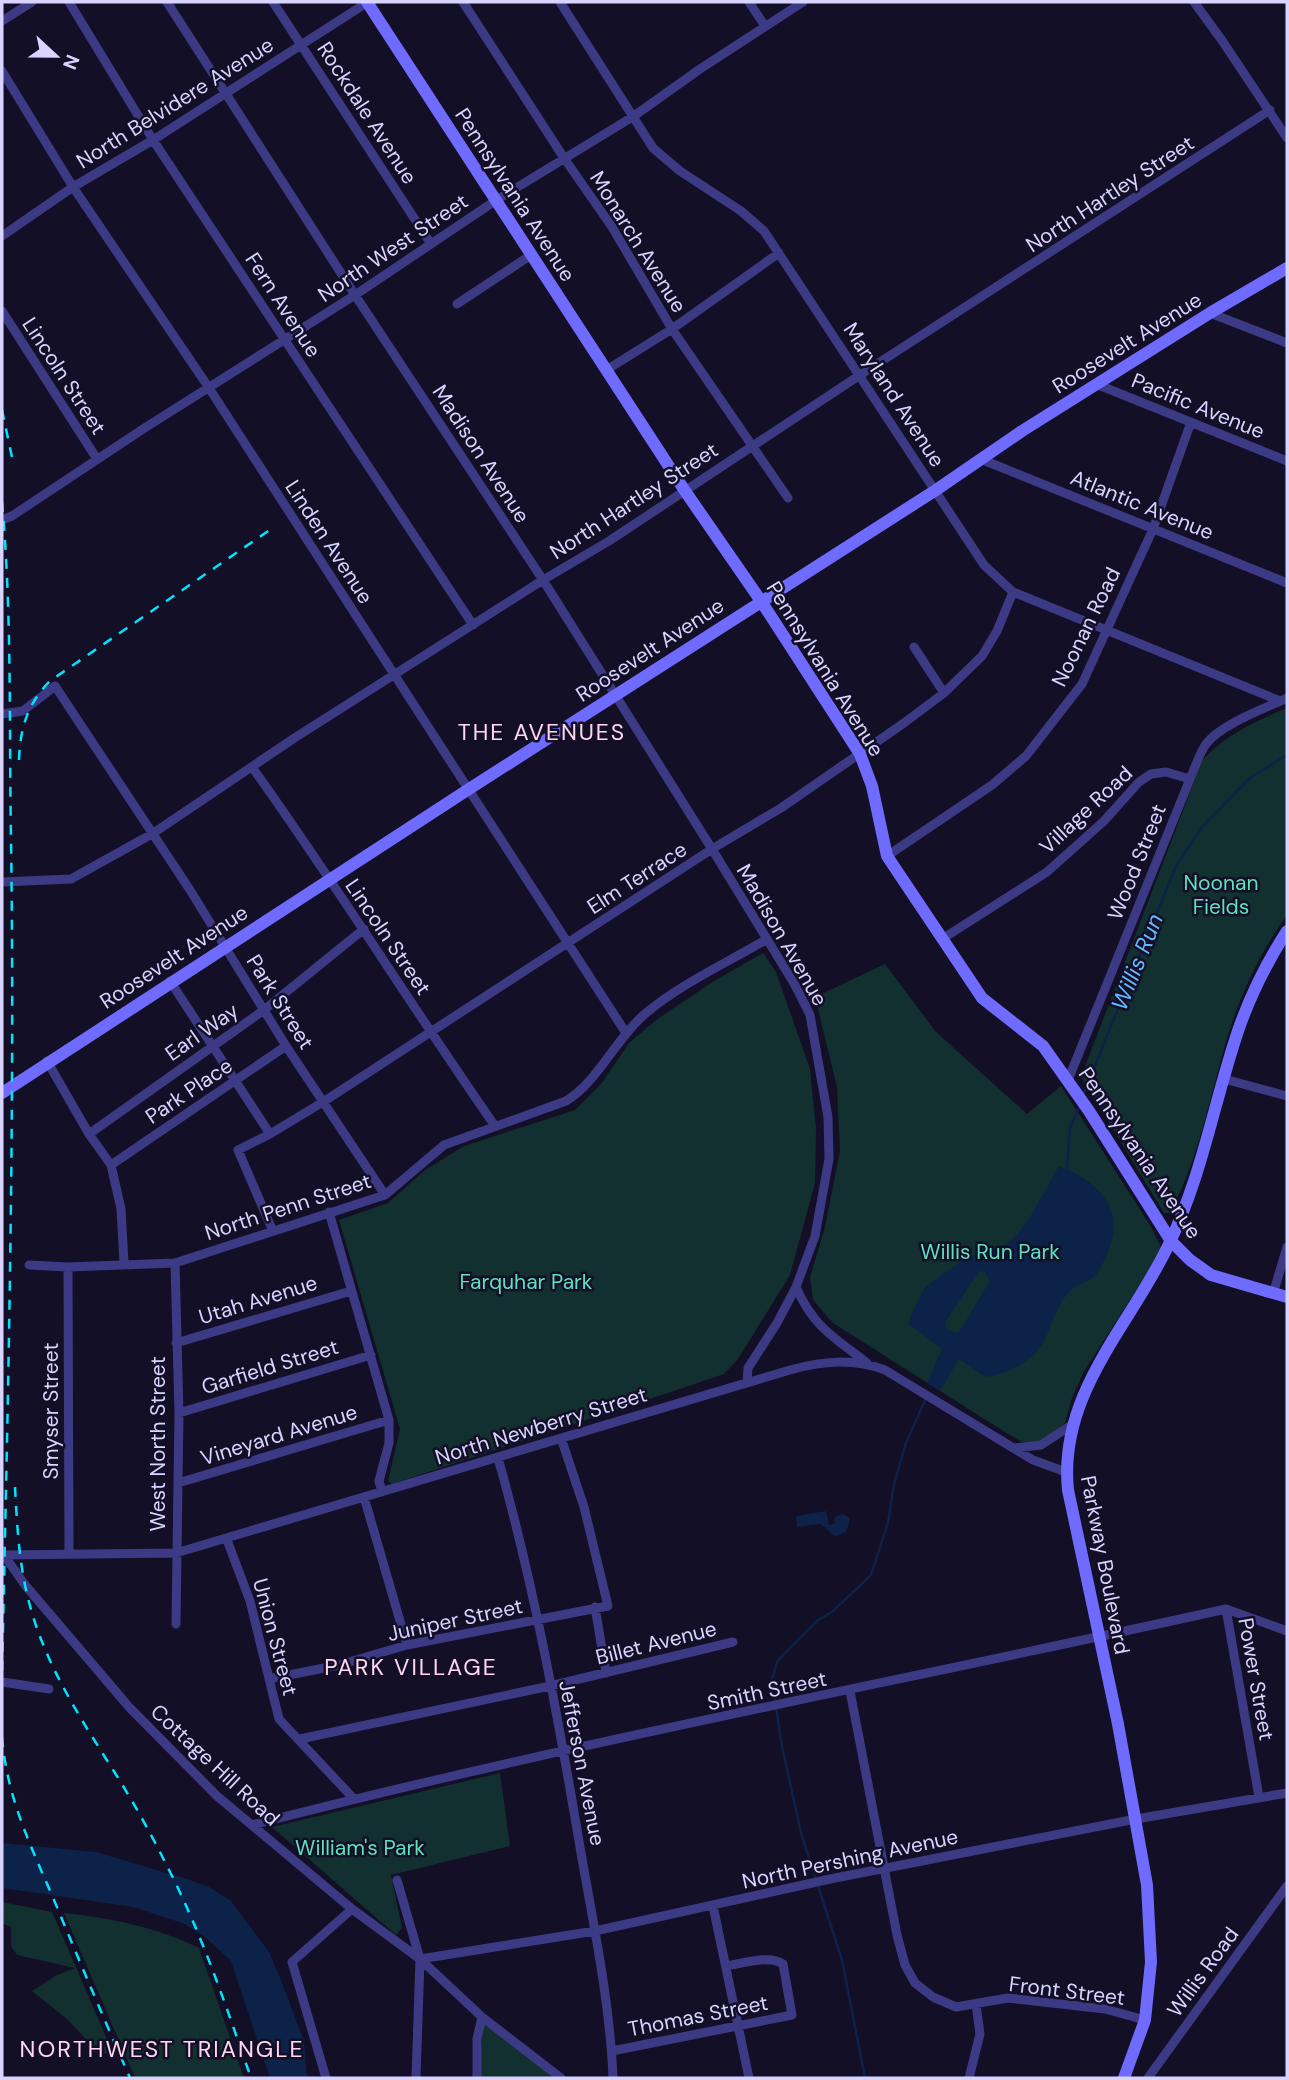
<svg xmlns="http://www.w3.org/2000/svg" width="1289" height="2080" font-family="'DM Sans',sans-serif">
<rect width="100%" height="100%" fill="#130f26"/>
<!-- green -->
<path fill="#12302f" d="M1287,708V915C1261,951 1241,993 1228,1035C1210,1095 1200,1156 1170,1213H1164L1081,1077L1202,761C1224,735 1256,721 1287,708Z
M763,953L776,972L810,1069L816,1128L815,1183L790,1275L738,1359L724,1374L677,1390L392,1484L388,1481L400,1429L339,1220L388,1203L425,1170L464,1146L575,1110L601,1084L629,1043L656,1020L714,981Z
M885,964L936,1032L1027,1114L1061,1086L1150,1225L1161,1247L1144,1278L1083,1373L1072,1398L1065,1423L1045,1441L1022,1442L1000,1429L833,1323L813,1300L810,1277L825,1227L840,1151L837,1087L815,997Z
M500,1773L510,1846L391,1875L402,1928L396,1935L272,1827Z
M2,1902L52,1912L110,2046L107,2053L100,2054L67,2019L32,1991L57,1975L75,1968L17,1955L11,1946V1927L2,1923Z
M64,1913C110,1918 157,1927 199,1948L244,2078H135Z
M484,2022L556,2078H478Z"/>
<!-- water -->
<path fill="#0c2248" fill-rule="evenodd" d="M1059,1166C1099,1182 1126,1208 1108,1252C1104,1260 1101,1269 1095,1276C1087,1283 1075,1284 1068,1293C1056,1307 1052,1325 1044,1341C1034,1361 1007,1374 986,1377L959,1359L940,1391L927,1383L942,1349L909,1324L912,1313L925,1287L965,1259L1006,1244L1016,1236L1030,1217ZM979,1271L985,1272L990,1281L961,1329L958,1333L947,1330L945,1322Z
M826,1511L829,1525L835,1523V1517L842,1514L850,1518C848,1530 847,1534 834,1536L821,1524L797,1527L796,1516Z
M2,1843L96,1852L187,1879L209,1887L231,1901L269,1952L279,1975L304,2041L307,2078H270L231,1961L205,1937L185,1924L133,1907L2,1888Z"/>
<g fill="none" stroke-linecap="round" stroke-linejoin="round">
<!-- stream -->
<path stroke="#0c2248" stroke-width="2.5" d="M1083,1095L1176,866L1203,826L1250,778L1287,755
M1067,1169L1070,1128L1080,1105
M865,2078L842,1960L801,1833L781,1741L772,1679L778,1660L818,1620L832,1612L871,1575L888,1523L894,1484L906,1443L926,1398"/>
<!-- street -->
<path stroke="#3d3a85" stroke-width="9" d="M69,2L153,140L473,625
M167,2L355,295L543,580L712,849L795,985L810,1015L828,1117L829,1159L815,1236L796,1287L777,1323L748,1368L747,1383
M273,2L431,244
M463,2L564,158L612,227L672,329L788,498
M560,2L653,148L680,171L741,211L764,231L984,565L1013,592L1280,701
M749,2L765,26
M1194,2L1221,39L1287,138
M2,21L32,2
M2,71L73,187L209,388L626,1033
M2,236L73,187L153,140L368,2
M457,304L531,255
M2,311L97,459
M1210,313L1287,343
M608,369L672,329L779,253
M1096,384L1287,461
M983,460L1287,583
M2,520L12,516L143,429L355,295L495,201L634,116L700,69L803,2
M914,647L944,693
M2,714L23,711L55,686L190,890L286,1046L385,1195
M252,767C336,884 412,1007 495,1126
M887,856L992,785L1026,756L1082,684L1153,529L1191,422
M2,882L71,879L152,834L296,737L543,580L609,541L860,375L1270,110
M942,939L1047,872L1104,821L1139,782L1151,774L1166,772L1190,779
M170,981L270,1134
M47,1061L89,1134L111,1165L121,1209L124,1263
M1224,1079L1287,1096
M1068,1080L1190,779C1195,768 1199,754 1206,744C1221,724 1264,709 1287,698
M89,1134L264,1010L364,929
M111,1165L286,1046
M329,1212L389,1420V1443L379,1481L382,1492
M272,1229L238,1150L270,1134L323,1102L712,849L781,808L904,723L944,693L982,656L997,631L1013,592
M175,1263L179,1413L176,1624
M29,1265L68,1267L175,1263L385,1195L444,1145L566,1101C597,1083 616,1038 646,1013C682,983 727,963 767,939
M68,1267L69,1554
M796,1287C814,1328 834,1337 867,1363
M1273,1294L1287,1247
M176,1343L351,1291
M179,1413L371,1355
M1015,1448L1041,1445L1073,1424
M498,1458C534,1585 558,1717 580,1847C593,1923 610,2001 613,2078
M178,1483L389,1420
M364,1497L407,1645
M227,1540L250,1601L279,1719L354,1799
M2,1555L176,1553L790,1370C822,1361 853,1358 885,1370L1033,1460L1066,1472
M4,1555L25,1585L129,1707L217,1796L352,1909L420,1959L482,2017L561,2078
M595,1607L606,1673
M1226,1609L1259,1797
M269,1679L339,1665L407,1645L608,1606L584,1507L561,1438
M2,1682L49,1689
M850,1691L897,1935L905,1965L915,1983L933,1997L956,2007L1008,1998L1105,2009L1145,2020
M300,1739L550,1686L733,1642
M252,1825C574,1742 901,1681 1226,1609L1287,1631
M397,1880L420,1959L416,2078
M713,1906L749,2078
M420,1959L595,1931L830,1879L1136,1819L1287,1793
M612,2051L792,2015L783,1964C769,1954 741,1964 726,1966
M326,2078L292,1962L352,1909
M477,2078V2039L482,2017
M969,2078L980,2034L976,2004
M1148,2078L1287,1886"/>
<!-- secondary -->
<path stroke="#6f6bff" stroke-width="12" d="M367,2L685,491L761,601L860,754L872,786L887,856L982,998L1043,1046L1089,1111L1171,1241L1190,1260L1211,1275L1287,1297
M2,1093L469,789L936,490L1022,431L1210,313L1287,268
M1124,2078L1145,2020L1151,1962L1147,1885L1118,1724L1068,1490C1058,1393 1131,1325 1169,1244C1202,1176 1214,1102 1238,1031C1250,996 1267,962 1287,931"/>
<!-- rail -->
<path stroke="#00e5ff" stroke-width="2.5" stroke-dasharray="10 9" stroke-linecap="butt" d="M2,410L13,462
M2,502C12,614 9,726 11,838C15,1117 8,1396 2,1675
M19,760C20,729 27,704 50,681L274,527
M15,1487C17,1525 19,1565 29,1602C45,1665 81,1719 115,1773C134,1803 151,1834 167,1866C202,1934 226,2006 251,2078
M2,1737C7,1798 30,1844 54,1900C79,1960 104,2019 130,2078"/>
</g>
<g text-anchor="middle" stroke-width="5" stroke-linejoin="round" paint-order="stroke">
<!-- street labels -->
<g font-size="21" fill="#d9d4ff" stroke="#130f26">
<text transform="translate(175 103) rotate(-32)" y="7">North Belvidere Avenue</text>
<text transform="translate(367 113) rotate(57)" y="7">Rockdale Avenue</text>
<text transform="translate(1110 194) rotate(-33)" y="7">North Hartley Street</text>
<text transform="translate(515 195) rotate(57)" y="7">Pennsylvania Avenue</text>
<text transform="translate(638 242) rotate(58)" y="7">Monarch Avenue</text>
<text transform="translate(393 248) rotate(-34)" y="7">North West Street</text>
<text transform="translate(283 305) rotate(57)" y="7">Fern Avenue</text>
<text transform="translate(1127 343) rotate(-32)" y="7">Roosevelt Avenue</text>
<text transform="translate(64 376) rotate(57)" y="7">Lincoln Street</text>
<text transform="translate(894 395) rotate(57)" y="7">Maryland Avenue</text>
<text transform="translate(1198 406) rotate(22)" y="7">Pacific Avenue</text>
<text transform="translate(481 454) rotate(57)" y="7">Madison Avenue</text>
<text transform="translate(634 501) rotate(-33)" y="7">North Hartley Street</text>
<text transform="translate(1142 505) rotate(22)" y="7">Atlantic Avenue</text>
<text transform="translate(329 542) rotate(57)" y="7">Linden Avenue</text>
<text transform="translate(1086 627) rotate(-64)" y="7">Noonan Road</text>
<text transform="translate(650 650) rotate(-33)" y="7">Roosevelt Avenue</text>
<text transform="translate(825 669) rotate(58)" y="7">Pennsylvania Avenue</text>
<text transform="translate(1086 810) rotate(-43)" y="7">Village Road</text>
<text transform="translate(1137 862) rotate(-68)" y="7">Wood Street</text>
<text transform="translate(637 878) rotate(-33)" y="7">Elm Terrace</text>
<text transform="translate(782 935) rotate(60)" y="7">Madison Avenue</text>
<text transform="translate(388 937) rotate(56)" y="7">Lincoln Street</text>
<text transform="translate(174 957) rotate(-33)" y="7">Roosevelt Avenue</text>
<text transform="translate(280 1002) rotate(58)" y="7">Park Street</text>
<text transform="translate(202 1032) rotate(-35)" y="7">Earl Way</text>
<text transform="translate(189 1091) rotate(-34)" y="7">Park Place</text>
<text transform="translate(1140 1153) rotate(56)" y="7">Pennsylvania Avenue</text>
<text transform="translate(288 1207) rotate(-18)" y="7">North Penn Street</text>
<text transform="translate(258 1300) rotate(-17)" y="7">Utah Avenue</text>
<text transform="translate(270 1367) rotate(-17)" y="7">Garfield Street</text>
<text transform="translate(51 1411) rotate(-90)" y="7">Smyser Street</text>
<text transform="translate(541 1426) rotate(-17)" y="7">North Newberry Street</text>
<text transform="translate(279 1435) rotate(-17)" y="7">Vineyard Avenue</text>
<text transform="translate(158 1444) rotate(-90)" y="7">West North Street</text>
<text transform="translate(1105 1565) rotate(79)" y="7">Parkway Boulevard</text>
<text transform="translate(455 1620) rotate(-12)" y="7">Juniper Street</text>
<text transform="translate(275 1637) rotate(75)" y="7">Union Street</text>
<text transform="translate(656 1643) rotate(-14)" y="7">Billet Avenue</text>
<text transform="translate(1256 1679) rotate(80)" y="7">Power Street</text>
<text transform="translate(767 1691) rotate(-12)" y="7">Smith Street</text>
<text transform="translate(582 1763) rotate(79)" y="7">Jefferson Avenue</text>
<text transform="translate(215 1765) rotate(43)" y="7">Cottage Hill Road</text>
<text transform="translate(850 1859) rotate(-12)" y="7">North Pershing Avenue</text>
<text transform="translate(1203 1972) rotate(-54)" y="7">Willis Road</text>
<text transform="translate(1067 1991) rotate(7)" y="7">Front Street</text>
<text transform="translate(698 2016) rotate(-11)" y="7">Thomas Street</text>
</g>
<!-- park labels -->
<g font-size="21" fill="#5fe0c0" stroke="#130f26">
<text x="1221" y="890">Noonan<tspan x="1221" dy="24">Fields</tspan></text>
<text x="990" y="1259">Willis Run Park</text>
<text x="526" y="1289">Farquhar Park</text>
<text x="360" y="1855">William's Park</text>
</g>
<!-- neighbourhood labels -->
<g font-size="23" letter-spacing="2" fill="#ffd6f0" stroke="#130f26">
<text x="542" y="740">THE AVENUES</text>
<text x="411" y="1675">PARK VILLAGE</text>
<text x="162" y="2057">NORTHWEST TRIANGLE</text>
</g>
<!-- water labels -->
<g font-size="23" font-style="italic" fill="#62b6ff" stroke="#130f26">
<text transform="translate(1137 962) rotate(-68)" y="8">Willis Run</text>
</g>
</g>
<!-- border -->
<rect width="1289" height="2080" fill="none" stroke="#d9d4ff" stroke-width="7"/>
<!-- north arrow -->
<g transform="translate(56 56) rotate(112)" stroke="#130f26" stroke-width="5" paint-order="stroke">
<path d="M0-5L12 26L0 18L-12 26Z" fill="#d9d4ff"/>
<text y="-10" font-size="19" font-weight="bold" text-anchor="middle" fill="#d9d4ff">N</text>
</g>
</svg>
